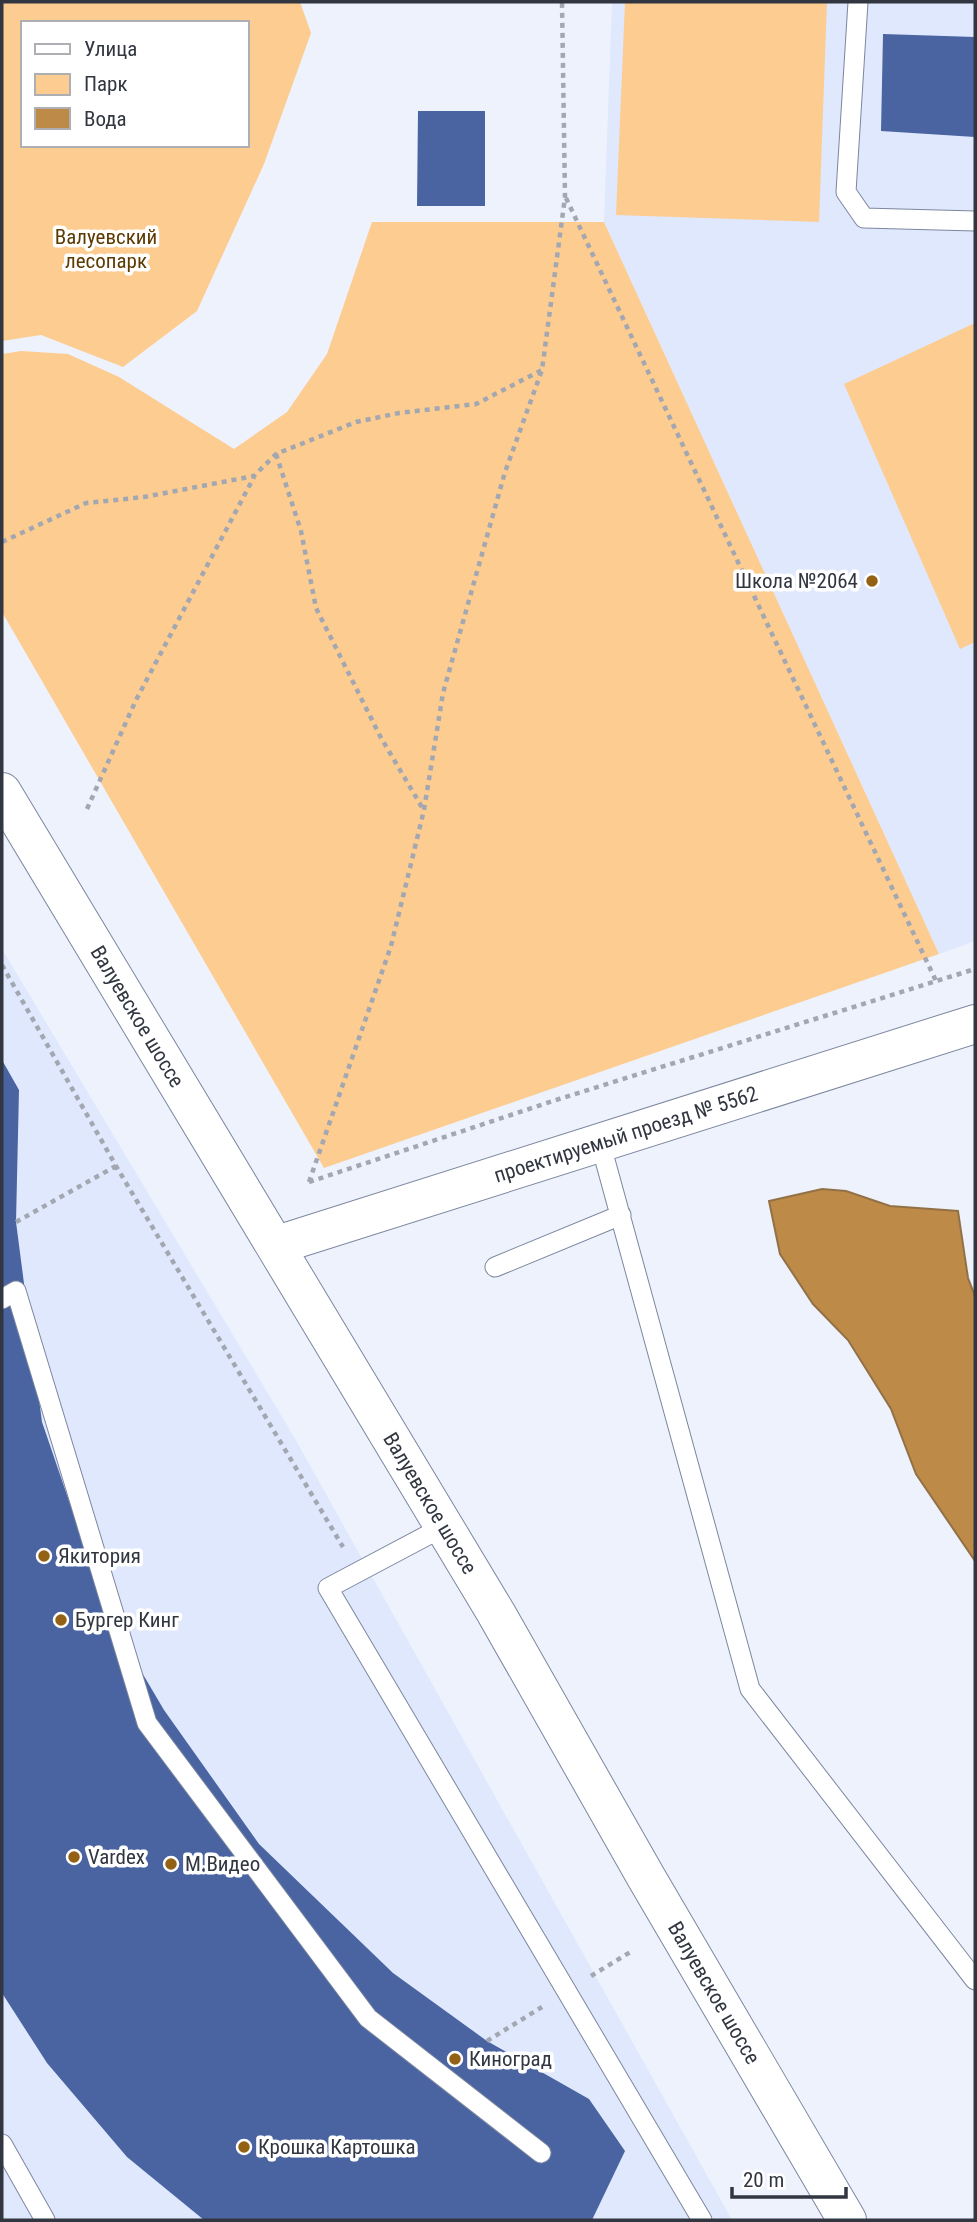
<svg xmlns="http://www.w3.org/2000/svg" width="977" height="2222" font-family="'Roboto Condensed',sans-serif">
<rect width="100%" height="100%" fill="#edf2fd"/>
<!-- built -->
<path fill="#dfe8fc" d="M612,2H975V941L939,954L604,222Z
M2,949L294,1437L732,2220H2Z"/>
<!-- green -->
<path fill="#fdcc90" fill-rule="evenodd" d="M2,2H300L311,33L264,164L197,311L123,367L41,335L2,341ZM23,23H247V145H23Z
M625,2H827L819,222L616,215Z
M372,222H604L939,954L324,1168L2,612V354L21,351L68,354L119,377L234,449L287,412L327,354Z
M975,323V642L960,649L844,384Z"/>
<!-- water -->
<path fill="#bd8a48" stroke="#937146" stroke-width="2" d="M822,1189L846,1191L890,1206L958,1211L968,1278L975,1296V1561L916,1474L891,1409L848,1340L813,1304L780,1254L769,1201Z"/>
<!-- building -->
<path fill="#4a64a2" d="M883,34L975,37V137L881,131Z
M418,111H485V206H417Z
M2,1060L19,1090L16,1222L42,1422L108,1615L164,1710L259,1844L393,1973L487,2041L589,2099L625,2151L592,2220H204L127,2157L47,2063L2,1993Z"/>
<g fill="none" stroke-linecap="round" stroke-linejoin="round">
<!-- lane casing -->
<g stroke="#7c879f" stroke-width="21">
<path id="lane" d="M858,2L846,192L864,218L975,221
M600,1142L750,1689L975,1980
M495,1267L621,1215
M2,1299L16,1291L147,1723L368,2018L541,2153
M443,1527L328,1588L702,2220
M2,2144L45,2220"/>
</g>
<!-- secondary casing -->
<g stroke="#7c879f" stroke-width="40">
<g id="secondary">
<path id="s1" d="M2,792L496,1613L646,1877L847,2220"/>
<path id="s2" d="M277,1245L975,1024"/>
</g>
</g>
<!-- path -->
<path stroke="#a2a7b1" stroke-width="4.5" stroke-dasharray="5 5" stroke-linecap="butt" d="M566,198L936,981
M276,454L301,531L316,608L380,736L423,809
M2,542L86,503L144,497L254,476L276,454L356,422L399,413L476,404L542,370
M87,809L136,700L254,477
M2,965L116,1166L343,1547
M309,1182L391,946L424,810L443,693L505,472L542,370L565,197L562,2
M309,1182L559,1099L975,969
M16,1222L116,1166
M591,1976L632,1951
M487,2041L542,2007"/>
<!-- lane -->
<use href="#lane" stroke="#fff" stroke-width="19"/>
<!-- secondary -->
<use href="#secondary" stroke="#fff" stroke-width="38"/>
</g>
<!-- markers -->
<g fill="#946214" stroke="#fff" stroke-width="2.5">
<circle cx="872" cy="581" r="7"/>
<circle cx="44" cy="1556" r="7"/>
<circle cx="61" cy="1620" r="7"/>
<circle cx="74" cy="1857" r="7"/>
<circle cx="171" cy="1864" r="7"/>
<circle cx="455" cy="2059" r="7"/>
<circle cx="244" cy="2147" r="7"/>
</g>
<g text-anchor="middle" stroke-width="7" stroke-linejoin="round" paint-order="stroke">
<!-- park labels -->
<g font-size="21" fill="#5d3a02" stroke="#fff">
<text x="106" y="244">Валуевский<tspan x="106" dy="24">лесопарк</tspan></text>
</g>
<!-- poi labels -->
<g font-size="21" fill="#313640" stroke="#fff" text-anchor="start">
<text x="858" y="588" text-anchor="end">Школа №2064</text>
<text x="58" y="1563">Якитория</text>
<text x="75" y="1627">Бургер Кинг</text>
<text x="88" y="1864">Vardex</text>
<text x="185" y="1871">М.Видео</text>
<text x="469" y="2066">Киноград</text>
<text x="258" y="2154">Крошка Картошка</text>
</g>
<!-- street labels -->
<g font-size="21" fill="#313640" stroke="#fff">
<text dy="7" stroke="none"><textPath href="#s1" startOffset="262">Валуевское шоссе</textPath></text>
<text dy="7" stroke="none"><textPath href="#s2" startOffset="366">проектируемый проезд № 5562</textPath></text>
<text dy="7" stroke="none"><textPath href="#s1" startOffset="830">Валуевское шоссе</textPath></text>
<text dy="7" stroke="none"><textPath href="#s1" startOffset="1396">Валуевское шоссе</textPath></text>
</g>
</g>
<!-- border -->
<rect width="977" height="2222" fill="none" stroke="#313640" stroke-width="7"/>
<!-- legend -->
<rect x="21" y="21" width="228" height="126" fill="#ffffff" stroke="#adafb3" stroke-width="2"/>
<rect x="35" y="44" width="35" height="10" fill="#ffffff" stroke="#adafb3" stroke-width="2"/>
<text x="84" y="56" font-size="21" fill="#313640">Улица</text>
<rect x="35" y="74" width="35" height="21" fill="#fdcc90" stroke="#adafb3" stroke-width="2"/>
<text x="84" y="91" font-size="21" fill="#313640">Парк</text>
<rect x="35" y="108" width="35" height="21" fill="#bd8a48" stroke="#adafb3" stroke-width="2"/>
<text x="84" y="126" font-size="21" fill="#313640">Вода</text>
<!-- scale -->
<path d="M732 2187v10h114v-10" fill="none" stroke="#313640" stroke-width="3.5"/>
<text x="743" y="2187" font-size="21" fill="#313640" stroke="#ffffff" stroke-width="5" paint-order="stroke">20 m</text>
</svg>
